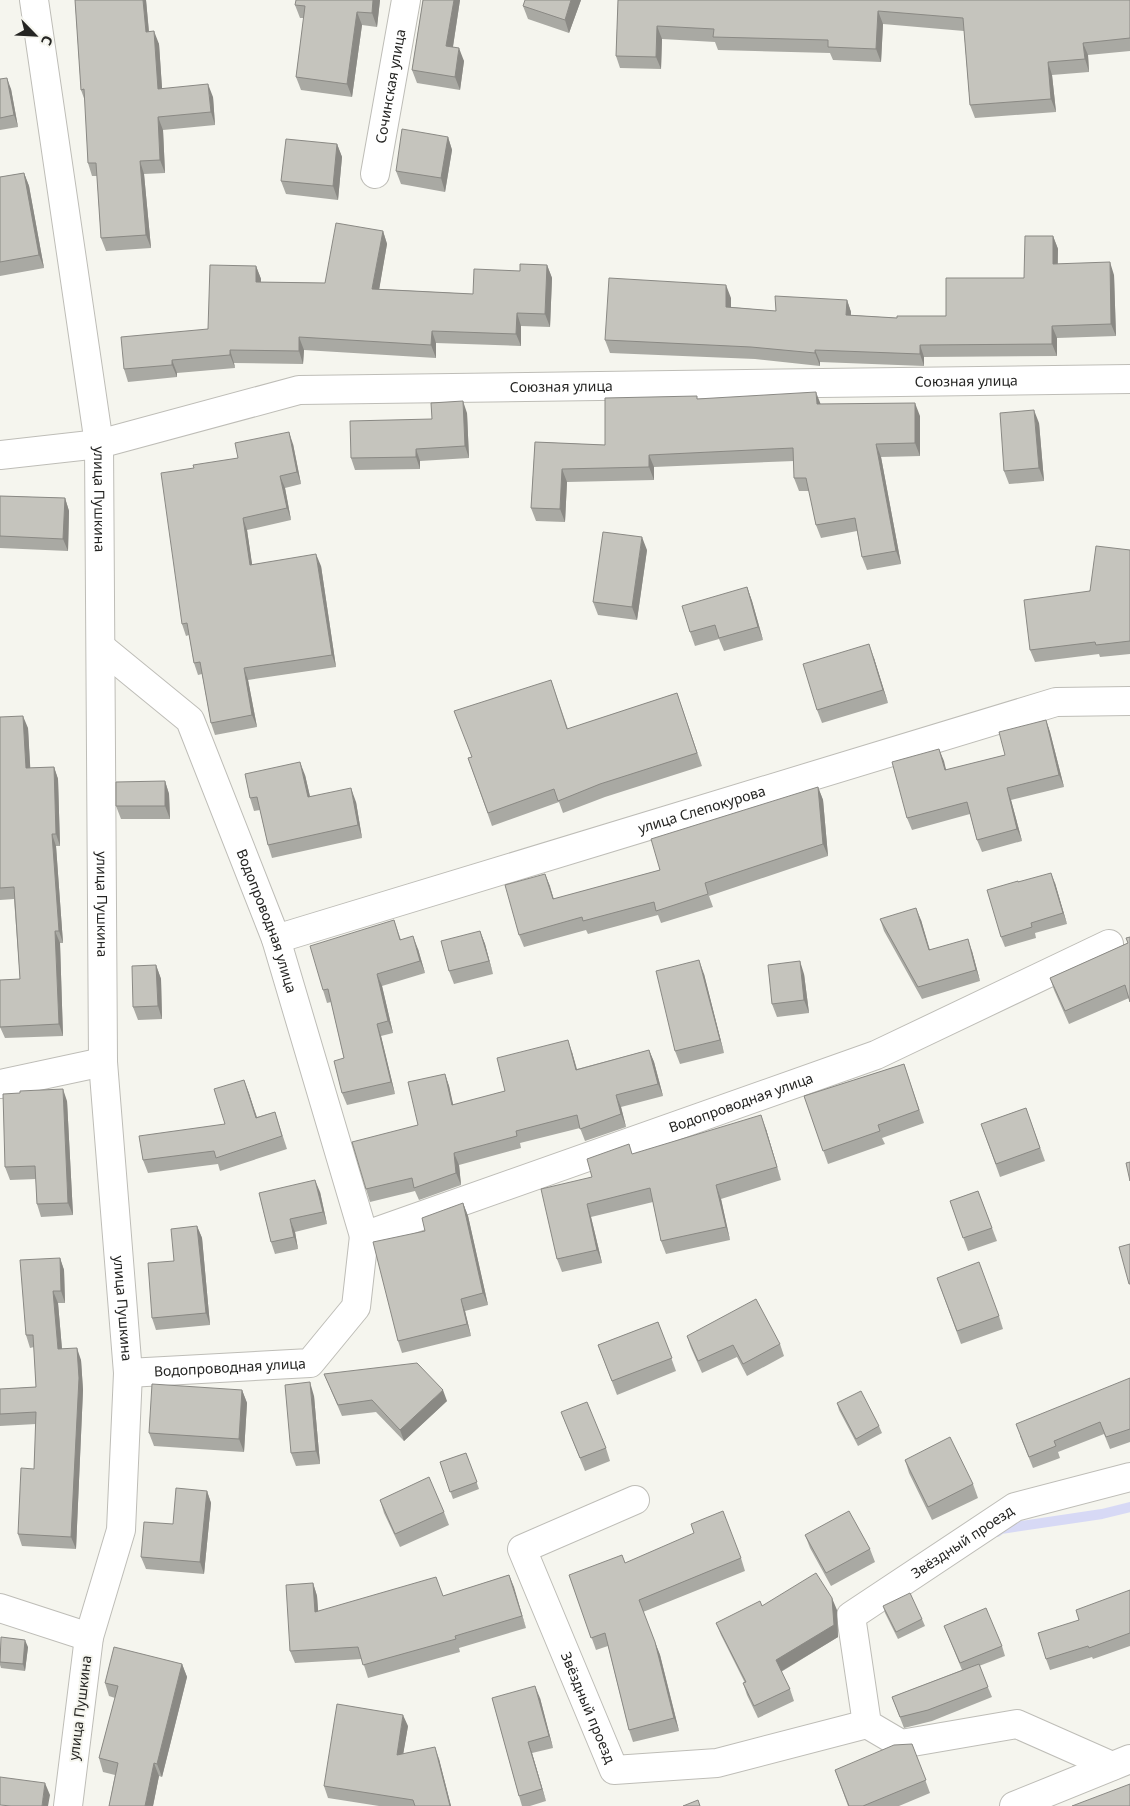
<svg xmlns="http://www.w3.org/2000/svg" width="1130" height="1806" font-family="'Noto Sans',sans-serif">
<rect width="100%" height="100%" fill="#f5f5ee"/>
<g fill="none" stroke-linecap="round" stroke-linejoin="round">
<!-- stream -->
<path stroke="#d7d9f5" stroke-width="10" d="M997,1532L1001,1529L1102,1514L1130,1507"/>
<!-- minor casing -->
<g stroke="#bebdb7" stroke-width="30">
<g id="minor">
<path id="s1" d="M34,0L99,444L103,1062L128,1373L121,1530L89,1637L68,1806"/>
<path id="s2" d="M375,174L406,0"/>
<path id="s3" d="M0,455L99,444L299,390L1130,379"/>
<path id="s4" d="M102,648L190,720L276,939L364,1236"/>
<path id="s5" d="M276,939L1056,702L1130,701"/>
<path d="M0,1084L103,1062"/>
<path id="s6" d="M128,1373L310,1363L356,1307L364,1236L876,1055L1109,944"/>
<path id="s7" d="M635,1500L522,1549L614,1770L717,1763L867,1724"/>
<path d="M0,1608L89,1637"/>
<path id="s8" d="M1112,1766L1017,1724L901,1744L867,1724L851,1616L1015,1507L1130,1477"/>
<path d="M1014,1806L1130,1759"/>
</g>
</g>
<!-- minor -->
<use href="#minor" stroke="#fff" stroke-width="28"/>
</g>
<!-- wall -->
<path fill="#a9a9a3" d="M75,0H146L149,31L159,44L162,89L213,97L215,125L163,130L165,173L144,174L151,248L106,251L101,238L97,176H92L88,163L85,101L81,90Z
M380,0L377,27L362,25L352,97L301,90L296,77L304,18H300L295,5Z
M423,0H460L453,47L464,61L460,90L417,83L412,70Z
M581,0L569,33L528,19L523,6Z
M618,0H1130V51L1088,55L1089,72L1052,75L1056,112L975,118L970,105L964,31L883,24L881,62L833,60L830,53L718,50L715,42L662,39L661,69L620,68L616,56Z
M0,79L11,89L18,127L0,130Z
M448,137L452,150L445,192L401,184L396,171Z
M337,144L342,157L338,200L286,194L281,181Z
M24,173L29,186L44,268L0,276V177Z
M383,231L387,244L379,289L473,294L520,271L547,265L552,278L550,327L521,326V346L436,343V358L304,350L303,364L234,363L235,368L177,373V377L128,382L124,369L208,329L256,266L261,279V282L325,283Z
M1053,236L1058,249V264L1114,275L1116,336L1057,338V356L924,357V366L820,362V366L755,359L610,353L605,340L731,298V307L776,311L847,300L851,312V315L897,318L946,316L1024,278Z
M697,396V399L821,404L920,416V456L881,457L901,564L867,570L862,557L857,531L821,538L816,525L809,491H799L794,478V461L654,467V480L567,482L565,522L536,521L531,508L535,442L605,445Z
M467,413L469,458L420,461V469L355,470L351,458L432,419Z
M1039,423L1044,481L1009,484L1004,471Z
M293,444L301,484L285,488L291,520L247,530L252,565L321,566L336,667L248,680L257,727L215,735L211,723L202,674L198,675L194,663L189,635L186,636L182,624L194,468L238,458Z
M0,496L65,498L69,511L68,551L0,548Z
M647,550L637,620L598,615L593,602Z
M1130,550V654L1100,657L1099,654L1035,662L1030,650Z
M747,587L752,601L763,640L724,651L719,639L695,646L690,632Z
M874,658L888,703L822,723L817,710Z
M551,680L568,729L677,693L702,766L605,797L563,813L559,802L492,826L468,758L472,757Z
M0,717L28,728L30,768L54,767L58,779L60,846H56L63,943H60L63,1036L5,1038L0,1027L20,979L14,899L0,900Z
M1046,720L1050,732L1064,787L1011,800L1022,841L982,852L977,840L970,814L912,830L907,818L939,749L946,770L1005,755Z
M305,775L310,796L356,802L362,838L272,858L268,845L260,810L254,811L250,798Z
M165,781L169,794L170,819H121L116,806Z
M818,787L823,800L828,856L709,896L713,907L661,923L658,915L588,934L586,930L524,947L519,935L545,874L554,899L660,870Z
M1018,882L1055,883L1067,924L1035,933L1036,938L1005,947L1001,937Z
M880,919L921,920L930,950L972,951L980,981L922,999L884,931Z
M394,920L401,940L418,949L425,973L382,986L393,1033L381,1036L395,1094L347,1105L342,1093L344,1058L331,1002L327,1003L323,990Z
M480,931L485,944L493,974L454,984L449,971Z
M1130,937L1129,998L1069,1024L1054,990L1050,978L1128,943Z
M156,965L161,979L162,1019L138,1020L133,1007Z
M704,974L724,1053L680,1064L675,1051Z
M804,974L809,1013L777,1017L772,1004Z
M649,1050L654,1062L663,1096L621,1107L626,1127L585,1141L580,1128L520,1143L521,1148L459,1165L461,1185L419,1200L415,1191L370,1202L366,1189L418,1125L445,1074L449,1086L453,1105L505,1091L572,1052L577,1069Z
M904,1064L924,1123L882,1138L885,1144L828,1164L804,1096Z
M244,1080L257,1117L275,1112L287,1149L220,1171L218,1164L148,1173L143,1160L225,1124Z
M67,1101L73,1215L41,1217L37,1204L36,1179L10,1180L5,1167Z
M1026,1108L1045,1161L1000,1177L981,1124Z
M766,1129L781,1180L721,1199L730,1240L666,1254L661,1241L653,1202L591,1217L602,1263L562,1272L557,1259L592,1177L633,1154Z
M978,1191L997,1241L968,1251L950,1201Z
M320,1192L327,1224L295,1232L298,1249L275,1254L271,1242L259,1193Z
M463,1203L468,1216L488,1305L465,1311L471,1336L402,1353L398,1341L425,1231Z
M197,1226L202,1238L210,1325L156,1330L152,1318Z
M60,1258L64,1270L65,1303H58L62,1349L81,1360L83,1390L76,1549L22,1546L18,1534L34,1469L36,1424L0,1426V1389L36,1387L34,1347L30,1348L26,1335Z
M937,1278L999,1316L1003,1329L961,1344Z
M658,1322L676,1371L617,1395L598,1345Z
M687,1336L780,1344L784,1356L747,1376L737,1357L702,1373L691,1348Z
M324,1374L447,1401L404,1441L376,1412L342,1416Z
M1130,1378V1442L1110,1449L1104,1434L1058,1452L1060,1458L1033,1468L1020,1436Z
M242,1390L247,1403L244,1452L154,1446L149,1433Z
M314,1396L320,1464L296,1466L291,1453Z
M837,1403L879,1426L882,1433L858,1446L839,1410Z
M561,1412L606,1448L610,1461L585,1471Z
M466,1453L479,1489L453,1499L440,1462Z
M905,1460L973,1484L978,1498L932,1520L909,1473Z
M207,1491L211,1503L204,1574L146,1569L141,1557Z
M380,1500L444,1512L449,1525L400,1547L384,1513Z
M805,1535L870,1549L875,1562L831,1586L810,1548Z
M741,1558L745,1571L643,1612L660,1655L679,1731L633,1742L629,1730L608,1646L596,1650L569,1575L625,1563Z
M509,1575L526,1628L459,1648L460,1652L368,1678L362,1659L295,1663L290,1651L313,1583L317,1596L318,1611L443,1596Z
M1130,1590V1646L1093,1659L1092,1657L1050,1670L1046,1659L1079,1620Z
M762,1606L837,1610L838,1637L781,1672L790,1689L794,1701L758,1718L747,1695L743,1683H745L721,1635L716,1623Z
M883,1606L922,1619L925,1626L898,1639L885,1613Z
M944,1626L1002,1646L1005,1656L979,1666L992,1697L932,1721L904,1728L892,1697L962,1670Z
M28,1647L25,1671L1,1668L0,1665V1648Z
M182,1664L187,1677L162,1777L159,1776L153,1806H109L115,1775L103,1772L99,1758L115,1698L109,1696L105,1683Z
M492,1698H540L553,1748L532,1753L546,1801L530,1806H522L519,1796Z
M408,1726L403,1754L439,1759L451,1806H379L328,1798L324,1786Z
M912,1744L930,1793L899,1806H848L835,1770Z"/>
<!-- shaded-wall -->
<path fill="#8a8984" d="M143,0H146L150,45L146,32Z
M373,0H380L377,27L372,13Z
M454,0H460L451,59L446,46Z
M571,0H581L569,33L565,20Z
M878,11L883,24L881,62L876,49Z
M357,12L362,25L352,97L347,84Z
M657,26L662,39L661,69L656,57Z
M154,31L159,44L163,102L158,89Z
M1083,43L1088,55L1089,72L1085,59Z
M459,48L464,61L460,90L455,77Z
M1048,62L1052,75L1056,112L1051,99Z
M7,78L11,89L18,127L14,115Z
M208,84L213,97L215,125L211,112Z
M158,117L163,130L165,173L160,160Z
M448,137L452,150L445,192L441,178Z
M337,144L342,157L338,200L333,186Z
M140,161L144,174L151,248L146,235Z
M24,173L29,186L44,268L39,255Z
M383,231L387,244L377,302L372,289Z
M1053,236L1058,249L1057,276L1053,264Z
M1110,262L1114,275L1116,336L1111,324Z
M547,265L552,278L550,327L545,314Z
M256,266L261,279L260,294L256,282Z
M726,285L731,298V319L726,307Z
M847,300L851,312L850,328L846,315Z
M517,313L521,326V346L516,334Z
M1052,326L1057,338V356L1052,344Z
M432,331L436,343V358L431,345Z
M299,337L304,350L303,364L299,351Z
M920,345L924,357V366L920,354Z
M230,350L234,363L235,368L230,355Z
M815,350L820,362V366L815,353Z
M172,360L177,373V377L172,365Z
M816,392L821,405L817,404Z
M463,401L467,413L469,458L465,446Z
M915,403L920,416V456L915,443Z
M1034,410L1039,423L1044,481L1039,468Z
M289,432L293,444L301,484L297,472Z
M876,444L881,457L901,564L896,551Z
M416,449L420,461V469L416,457Z
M649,455L654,467V480L649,467Z
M562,469L567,482L565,522L560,509Z
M280,476L285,488L291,520L287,508Z
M65,498L69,511L68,551L63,539Z
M243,518L247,530L254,577L250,565Z
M642,537L647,550L637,620L632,607Z
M316,554L321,566L336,667L332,655Z
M747,587L752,601L763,640L758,627Z
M869,644L874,658L888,703L883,690Z
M244,668L248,680L257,727L252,715Z
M23,716L28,728L31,780L26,768Z
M1046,720L1050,732L1064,787L1059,775Z
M939,749L944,761L949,782L945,770Z
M300,762L305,775L313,810L308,797Z
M54,767L58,779L60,846L56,834Z
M165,781L169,794L170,819L165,806Z
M818,787L823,800L828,856L823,844Z
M351,788L356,802L362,838L358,825Z
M1007,788L1011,800L1022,841L1017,829Z
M52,834L56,846L63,943L59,931Z
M1051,873L1055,883L1067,924L1063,913Z
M545,874L550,886L557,912L553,899Z
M916,908L921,920L933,962L929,950Z
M55,931L60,943L63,1036L59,1024Z
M480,931L485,944L493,974L489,961Z
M413,936L418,949L425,973L420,961Z
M968,939L972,951L980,981L976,970Z
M699,960L704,974L724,1053L720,1040Z
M800,961L804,974L809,1013L804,1000Z
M156,965L161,979L162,1019L158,1006Z
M377,974L382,986L393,1033L388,1021Z
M377,1024L381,1036L395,1094L391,1082Z
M568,1040L572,1052L580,1082L576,1070Z
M649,1050L654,1062L663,1096L658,1084Z
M445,1074L449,1086L456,1117L452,1105Z
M244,1080L249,1093L261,1131L256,1118Z
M63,1089L67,1101L73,1215L68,1203Z
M616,1095L621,1107L626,1127L621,1114Z
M761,1115L766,1129L781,1180Z
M454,1153L459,1165L461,1185L456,1173Z
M315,1180L320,1192L327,1224L323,1212Z
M716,1185L721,1199L730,1240L726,1227Z
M463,1203L468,1216L488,1305L483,1293Z
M587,1204L591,1217L602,1263L597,1250Z
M290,1219L295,1232L298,1249L294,1237Z
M197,1226L202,1238L210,1325L206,1313Z
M60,1258L64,1270L65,1303L61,1291Z
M53,1291L58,1303L63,1361L58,1349Z
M461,1299L465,1311L471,1336L467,1324Z
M77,1348L81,1360L83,1390L76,1549L71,1537Z
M310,1382L314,1396L320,1464L316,1451Z
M242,1390L247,1403L244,1452L239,1439Z
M443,1390L447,1401L404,1441L400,1430Z
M207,1491L211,1503L204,1574L200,1562Z
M509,1575L514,1587L526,1628L522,1616Z
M313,1583L317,1596L319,1624L315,1612Z
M832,1598L837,1610L838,1637L780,1672L776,1660Z
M25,1640L28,1647L25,1671L23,1664Z
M655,1642L660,1655L679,1731L674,1718Z
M182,1664L187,1677L162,1777L157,1764Z
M535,1686L540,1698L553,1748L549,1736Z
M403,1715L408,1726L401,1767L397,1755Z
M528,1742L532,1753L546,1801L542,1789Z
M435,1747L439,1759L451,1806H450Z
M154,1763L159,1776L153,1806H145Z
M45,1783L50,1795L48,1806H42Z"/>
<!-- building -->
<path fill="#c5c4bd" stroke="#8a8984" d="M75,0H143L146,32L154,31L158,89L208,84L211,112L158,117L160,160L140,161L146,235L101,238L96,163H88L84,89L81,90Z
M296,0H373L372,13L357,12L347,84L296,77L305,6L295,5Z
M423,0H454L446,46L459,48L455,77L412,70Z
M525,0H571L565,20L523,6Z
M618,0H1130V38L1083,43L1085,59L1048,62L1051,99L970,105L963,18L878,11L876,49L828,47V40L713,37L714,29L657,26L656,57L616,56Z
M7,78L14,115L0,118V79Z
M402,129L448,137L441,178L396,171Z
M286,139L337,144L333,186L281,181Z
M24,173L39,255L0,262V177Z
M336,223L383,231L372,289L473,294L474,269L520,271V264L547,265L545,314L517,313L516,334L432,331L431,345L299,337V351L230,350V355L172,360V365L124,369L121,337L208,329L210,265L256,266V282L325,283Z
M1025,236H1053V264L1110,262L1111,324L1052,326V344L920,345V354L815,350V353L751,347L605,340L609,278L726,285V307L776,311L775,296L847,300L846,315L897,318V316H946V278H1024Z
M816,392L817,404L915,403V443L876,444L896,551L862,557L855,518L816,525L806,478H794L793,448L649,455V467L562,469L560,509L531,508L535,442L605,445V398L697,396V399Z
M463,401L465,446L416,449V457L351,458L350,421L432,419L431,403Z
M1034,410L1039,468L1004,471L1000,413Z
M289,432L297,472L280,476L287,508L243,518L250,565L316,554L332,655L244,668L252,715L211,723L200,662L194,663L187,623L182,624L161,473L194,468L193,465L238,458L235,443Z
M0,496L65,498L63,539L0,536Z
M603,532L642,537L632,607L593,602Z
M1096,546L1130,550V641L1096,645L1095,642L1030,650L1024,600L1090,591Z
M747,587L758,627L719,638L715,625L690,632L682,606Z
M869,644L883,690L817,710L803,664Z
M551,680L567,729L677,693L697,753L600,784L558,801L554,789L488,813L468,758L472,757L454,711Z
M23,716L26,768L54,767L56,834H52L59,931H55L59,1024L0,1027V980L20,979L14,887L0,888V717Z
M1046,720L1059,775L1007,788L1017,829L977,840L967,802L907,818L892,762L939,749L945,770L1005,755L999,732Z
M300,762L308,797L351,788L358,825L268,845L257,797L250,798L245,774Z
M165,781V806H116V782Z
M818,787L823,844L705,883L708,894L656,911L654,902L583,921L582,917L519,935L505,885L545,874L553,899L660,870L651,839Z
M1051,873L1063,913L1031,923L1032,927L1001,937L987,890L1018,881V882Z
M916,908L929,950L968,939L976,970L918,987L880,919Z
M394,920L400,940L413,936L420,961L377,974L388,1021L377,1024L391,1082L342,1093L334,1061L344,1058L328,989L323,990L310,946Z
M480,931L489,961L449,971L441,941Z
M1130,937V1002L1125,985L1065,1011L1050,978L1128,943L1126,938Z
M699,960L720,1040L675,1051L656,971Z
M800,961L804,1000L772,1004L768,965Z
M156,965L158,1006L133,1007L132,966Z
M568,1040L576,1070L649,1050L658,1084L616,1095L621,1114L580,1129L577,1115L516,1131L517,1136L454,1153L456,1173L414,1188L412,1178L366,1189L352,1142L418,1125L408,1082L445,1074L452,1105L505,1091L497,1058Z
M904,1064L919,1110L878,1125L880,1131L823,1151L804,1096Z
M244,1080L256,1118L275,1112L282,1136L216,1158L214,1151L143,1160L139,1136L225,1124L214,1089Z
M63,1089L68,1203L37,1204L35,1166L5,1167L3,1094L20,1093V1091Z
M1026,1108L1040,1148L996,1164L981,1124Z
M761,1115L777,1167L716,1185L726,1227L661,1241L650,1188L587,1204L597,1250L557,1259L541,1189L592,1177L587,1159L629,1144L632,1154Z
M1130,1162V1181L1126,1163Z
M315,1180L323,1212L290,1219L294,1237L271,1242L259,1193Z
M978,1191L992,1228L963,1238L950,1201Z
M463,1203L483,1293L461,1299L467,1324L398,1341L373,1242L425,1231L422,1218Z
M197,1226L206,1313L152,1318L148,1263L174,1261L171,1229Z
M1130,1244V1284H1129L1119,1247Z
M60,1258L61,1291H53L58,1349L77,1348L79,1378L71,1537L18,1534L21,1468L34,1469L36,1412L0,1414V1389L36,1387L33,1335H26L20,1260Z
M979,1262L999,1316L957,1331L937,1278Z
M756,1299L780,1344L743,1364L733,1345L698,1361L687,1336Z
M658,1322L672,1358L612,1381L598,1345Z
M417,1363L443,1390L400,1430L372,1400L338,1405L324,1374Z
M1130,1378V1429L1106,1437L1100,1422L1054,1441L1056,1446L1029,1457L1016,1424Z
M310,1382L316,1451L291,1453L285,1385Z
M152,1384L242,1390L239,1439L149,1433Z
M861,1391L879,1426L856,1439L837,1403Z
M587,1402L606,1448L580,1458L561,1412Z
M950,1437L973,1484L928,1507L905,1460Z
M466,1453L477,1482L450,1492L440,1462Z
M429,1477L444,1512L395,1534L380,1500Z
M176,1488L207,1491L200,1562L141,1557L144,1522L173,1524Z
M723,1511L741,1558L639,1600L655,1642L674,1718L629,1730L605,1633L591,1638L569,1575L622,1555L625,1563L694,1533L691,1524Z
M849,1511L870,1549L826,1573L805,1535Z
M816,1573L832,1598L834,1625L776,1660L790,1689L754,1706L743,1683L746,1682L716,1623L760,1601L762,1606Z
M509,1575L522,1616L455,1636L456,1639L363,1665L358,1647L290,1651L286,1585L313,1583L315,1612L436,1577L443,1596Z
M1130,1590V1633L1089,1648L1088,1646L1046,1659L1038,1633L1079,1620L1076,1610Z
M910,1593L922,1619L896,1632L883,1606Z
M986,1608L1002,1646L960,1663L944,1626Z
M1,1637L25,1640L23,1664L0,1662Z
M114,1647L182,1664L157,1764L154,1763L145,1806H109L118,1763L99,1758L118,1686L105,1683Z
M979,1664L988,1687L928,1710L900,1717L892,1697Z
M535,1686L549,1736L528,1742L542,1789L519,1796L492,1698Z
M337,1704L403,1715L397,1755L435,1747L450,1806H415L413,1800L324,1786Z
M912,1744L926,1780L863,1806H849L835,1770L894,1745Z
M0,1777L45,1783L42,1806H11L0,1805Z
M1130,1784V1806H1072Z
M698,1800L700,1806H683Z"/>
<g text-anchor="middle" stroke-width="4" stroke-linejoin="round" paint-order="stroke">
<!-- street labels -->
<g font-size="14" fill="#242422" stroke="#f5f5ee">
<text dy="5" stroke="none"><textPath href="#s2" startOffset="89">Сочинская улица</textPath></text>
<text dy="5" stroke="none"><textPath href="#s3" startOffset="974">Союзная улица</textPath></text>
<text dy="5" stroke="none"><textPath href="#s3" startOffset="569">Союзная улица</textPath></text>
<text dy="5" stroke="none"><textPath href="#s1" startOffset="504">улица Пушкина</textPath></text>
<text dy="5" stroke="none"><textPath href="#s5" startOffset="445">улица Слепокурова</textPath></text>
<text dy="5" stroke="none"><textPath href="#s1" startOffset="909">улица Пушкина</textPath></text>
<text dy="5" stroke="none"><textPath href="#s4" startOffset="329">Водопроводная улица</textPath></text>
<text dy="5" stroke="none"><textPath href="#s6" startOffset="726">Водопроводная улица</textPath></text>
<text dy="5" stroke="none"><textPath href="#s1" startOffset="1314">улица Пушкина</textPath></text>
<text dy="5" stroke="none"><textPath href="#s6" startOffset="102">Водопроводная улица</textPath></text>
<text dy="5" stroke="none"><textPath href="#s8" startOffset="504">Звёздный проезд</textPath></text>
<text transform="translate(80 1708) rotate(-83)" y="5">улица Пушкина</text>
<text dy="5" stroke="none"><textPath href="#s7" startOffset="295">Звёздный проезд</textPath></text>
</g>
</g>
<!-- north arrow -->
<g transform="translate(35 35) rotate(114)" stroke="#f5f5ee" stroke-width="4" paint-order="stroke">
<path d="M0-4L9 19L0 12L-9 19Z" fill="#242422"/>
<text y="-8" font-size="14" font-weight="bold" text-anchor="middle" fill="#242422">С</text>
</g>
</svg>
